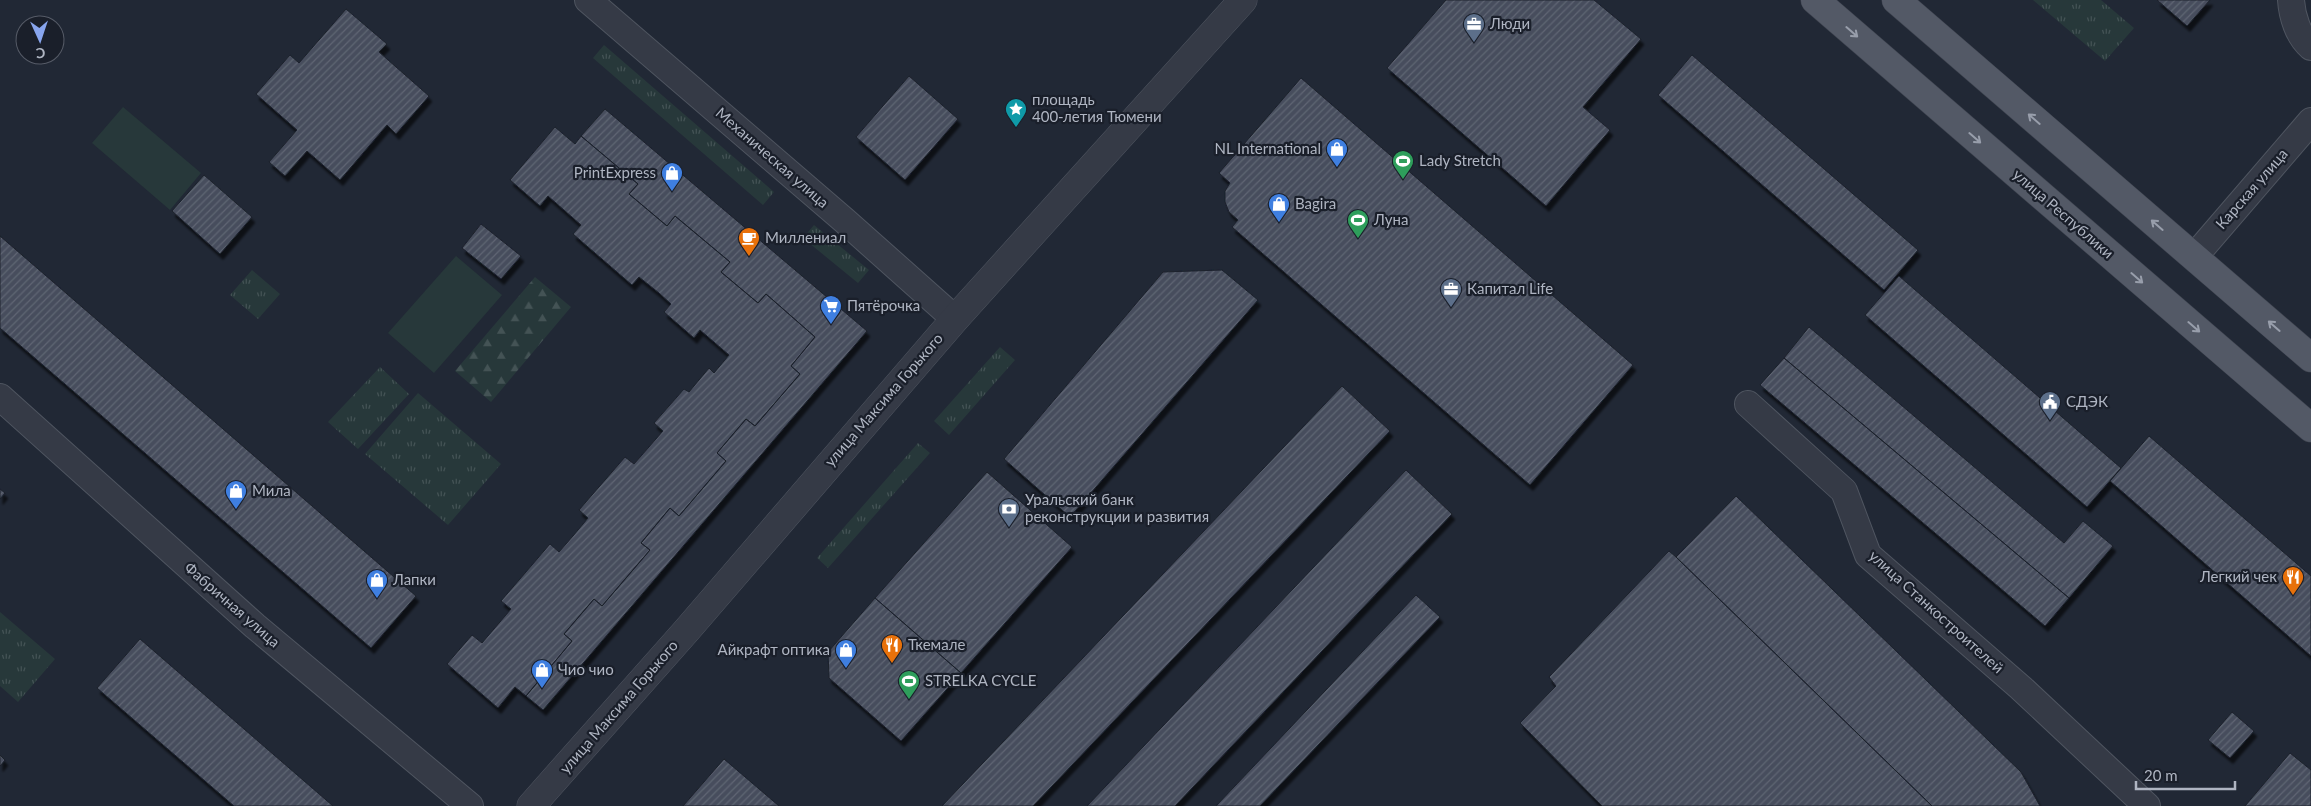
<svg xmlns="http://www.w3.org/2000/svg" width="2311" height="806" font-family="Lato,sans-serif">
<defs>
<pattern id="grass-tufts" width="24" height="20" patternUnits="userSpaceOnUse" patternTransform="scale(1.25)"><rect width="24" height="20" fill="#27383a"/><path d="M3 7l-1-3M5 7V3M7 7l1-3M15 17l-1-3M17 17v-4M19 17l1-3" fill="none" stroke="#445355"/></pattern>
<pattern id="forest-firs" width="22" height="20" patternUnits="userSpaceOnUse" patternTransform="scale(1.25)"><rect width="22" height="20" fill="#27383a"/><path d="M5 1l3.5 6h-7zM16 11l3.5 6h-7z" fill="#445355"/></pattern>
<pattern id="building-hatch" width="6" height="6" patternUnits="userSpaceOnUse" patternTransform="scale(1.25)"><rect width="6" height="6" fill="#474e5d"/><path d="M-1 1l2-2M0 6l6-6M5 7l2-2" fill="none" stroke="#5f6573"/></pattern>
<filter id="shadow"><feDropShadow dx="3" dy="5.5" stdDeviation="1" flood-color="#0009"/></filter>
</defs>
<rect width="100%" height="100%" fill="#212835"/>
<!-- grass -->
<path fill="url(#grass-tufts)" d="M2033,0H2101L2134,28L2105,61Z
M604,45L774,192L763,205L593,58Z
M814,225L869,270L858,283L803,238Z
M252,270L280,294L258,319L230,295Z
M1000,347L1015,360L949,435L934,421Z
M380,367L409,394L358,449L328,422Z
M418,393L501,464L448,525L365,454Z
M918,443L930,453L828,568L817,558Z
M0,612L55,659L18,702L0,686Z"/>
<!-- forest -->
<path fill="url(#forest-firs)" d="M535,277L571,307L491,402L455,371Z"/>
<!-- garden -->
<path fill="#27383a" d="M123,107L201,173L170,210L92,143Z
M456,256L502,295L434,373L388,333Z"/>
<!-- building -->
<path fill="url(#building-hatch)" stroke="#1c212c" filter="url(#shadow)" d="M1446,0H1594L1641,39L1583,107L1610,130L1546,206L1387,68Z
M2157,0H2210L2187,26Z
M346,9L387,44L379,52L429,96L396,134L387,125L340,180L307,151L285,176L269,162L297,130L256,94L290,55L299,63Z
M1692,55L1918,250L1884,290L1658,95Z
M909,76L958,119L905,180L856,137Z
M1301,78L1633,365L1530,485L1232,227L1238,220L1229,212L1225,202V191L1230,183L1219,173Z
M605,109L867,331L543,710L526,696L572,641L564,634L594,599L602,606L650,550L641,543L670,508L679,516L726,461L717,453L746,419L755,426L800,374L791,366L815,337L766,294L758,303L721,272L730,262L675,216L667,226L629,194L638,184L581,136Z
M555,127L575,144L581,136L638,184L629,194L667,226L675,216L730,262L721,272L758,303L766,294L815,337L791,366L800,374L755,426L746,419L717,453L726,461L679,516L670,508L641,543L650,550L602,606L594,599L564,634L572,641L526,696L515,687L498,708L447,664L472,635L482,643L511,609L501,601L550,544L559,552L573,536L588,518L579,510L625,457L634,464L663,431L654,423L684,389L689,392L709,368L714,373L729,355L700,330L694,338L664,312L671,304L659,293L639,277L632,285L573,234L581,225L548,196L540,206L510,180Z
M204,175L252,217L220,254L172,211Z
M481,224L521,256L501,279L462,248Z
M0,236L416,596L371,648L0,328Z
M1222,270L1258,300L1070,517L1004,459L1163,272Z
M1899,276L2121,468L2087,507L1865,315Z
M1809,327L2064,543L2083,521L2113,546L2069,598L1784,358Z
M1784,358L2069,598L2045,626L1760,385Z
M1342,386L1390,431L1033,806H942Z
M2149,436L2311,576V656L2110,481Z
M1406,470L1452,514L1175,806H1087Z
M987,472L1072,547L961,673L875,598Z
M0,489L5,493L0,499Z
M1736,496L2021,772L2040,806H1932L1676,557Z
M1669,551L1676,557L1932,806H1602L1520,723L1556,686L1549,677Z
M1416,595L1440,617L1260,806H1216Z
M875,598L961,673L901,741L829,678L828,652Z
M140,639L333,806H234L97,688Z
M2232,712L2254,731L2230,758L2208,740Z
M2290,753L2311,770V806H2245Z
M0,755L5,760L0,766Z
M724,759L779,806H683Z"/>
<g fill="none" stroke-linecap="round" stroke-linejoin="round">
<!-- minor casing -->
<g stroke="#4f5560" stroke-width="28">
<path id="minor" d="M588,0L845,221L955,319
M2291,0C2292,16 2298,36 2311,47
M2194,257L2311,121
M0,397L255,626L470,806
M1748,404L1844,491L1868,555L2021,688L2147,806"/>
</g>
<!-- tertiary casing -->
<g stroke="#4f5560" stroke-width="29">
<path id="tertiary" d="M531,806L687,630L955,319L1243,0"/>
</g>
<!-- primary casing -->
<g stroke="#3e434f" stroke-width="29">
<path id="primary" d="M1815,0L2311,428
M1896,0L2311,358"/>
</g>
<!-- minor -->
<use href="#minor" stroke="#353a46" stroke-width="26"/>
<!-- tertiary -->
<use href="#tertiary" stroke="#353a46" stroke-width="28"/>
<!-- primary -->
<use href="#primary" stroke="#535966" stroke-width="28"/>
</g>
<!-- one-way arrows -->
<defs><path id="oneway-shaft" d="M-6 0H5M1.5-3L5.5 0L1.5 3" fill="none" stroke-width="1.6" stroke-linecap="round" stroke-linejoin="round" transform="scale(1.25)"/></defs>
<g stroke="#989eab">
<use href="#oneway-shaft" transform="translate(1852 32) rotate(41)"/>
<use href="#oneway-shaft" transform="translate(2034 119) rotate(-139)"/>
<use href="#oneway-shaft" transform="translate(1975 138) rotate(41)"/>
<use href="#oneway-shaft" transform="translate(2157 225) rotate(-139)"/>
<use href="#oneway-shaft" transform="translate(2137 278) rotate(41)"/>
<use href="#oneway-shaft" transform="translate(2274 326) rotate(-139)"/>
<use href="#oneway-shaft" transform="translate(2194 327) rotate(41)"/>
</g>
<!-- icons -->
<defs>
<g id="office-pin" transform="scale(1.125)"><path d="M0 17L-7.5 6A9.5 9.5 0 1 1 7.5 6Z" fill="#5c6f8a" stroke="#1a1f2a"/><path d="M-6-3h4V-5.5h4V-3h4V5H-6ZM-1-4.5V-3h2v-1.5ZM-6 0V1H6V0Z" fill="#fff"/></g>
<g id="sight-pin" transform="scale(1.125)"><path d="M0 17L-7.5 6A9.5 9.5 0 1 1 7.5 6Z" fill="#0f9aa8" stroke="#1a1f2a"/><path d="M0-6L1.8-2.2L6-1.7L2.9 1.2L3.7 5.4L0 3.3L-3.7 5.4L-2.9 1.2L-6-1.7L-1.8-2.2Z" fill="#fff"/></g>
<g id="shop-pin" transform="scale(1.125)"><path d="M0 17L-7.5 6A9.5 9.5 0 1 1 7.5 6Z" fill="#3f7fe0" stroke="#1a1f2a"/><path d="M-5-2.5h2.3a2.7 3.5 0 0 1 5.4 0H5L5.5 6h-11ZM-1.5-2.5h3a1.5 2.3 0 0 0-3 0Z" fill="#fff"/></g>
<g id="stadium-pin" transform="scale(1.125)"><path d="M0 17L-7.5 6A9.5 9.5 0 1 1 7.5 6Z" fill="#2e9e5b" stroke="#1a1f2a"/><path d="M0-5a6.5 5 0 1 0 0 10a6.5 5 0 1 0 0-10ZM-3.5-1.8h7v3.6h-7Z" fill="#fff"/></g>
<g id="cafe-pin" transform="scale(1.125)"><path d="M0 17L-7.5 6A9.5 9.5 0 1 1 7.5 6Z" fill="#e8710a" stroke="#1a1f2a"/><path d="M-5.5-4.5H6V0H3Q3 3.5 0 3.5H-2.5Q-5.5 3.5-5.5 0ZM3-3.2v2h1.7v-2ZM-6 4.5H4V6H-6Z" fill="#fff"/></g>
<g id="supermarket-pin" transform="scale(1.125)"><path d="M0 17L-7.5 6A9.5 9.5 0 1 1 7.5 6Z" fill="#3f7fe0" stroke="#1a1f2a"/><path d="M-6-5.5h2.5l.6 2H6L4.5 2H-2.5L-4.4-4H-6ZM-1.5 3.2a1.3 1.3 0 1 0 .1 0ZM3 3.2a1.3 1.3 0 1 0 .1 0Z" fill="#fff"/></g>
<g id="civic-pin" transform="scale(1.125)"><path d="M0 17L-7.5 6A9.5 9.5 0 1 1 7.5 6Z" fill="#5c6f8a" stroke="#1a1f2a"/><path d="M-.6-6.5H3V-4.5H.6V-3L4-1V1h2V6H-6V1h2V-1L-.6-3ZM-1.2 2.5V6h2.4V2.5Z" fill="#fff"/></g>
<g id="bank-pin" transform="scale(1.125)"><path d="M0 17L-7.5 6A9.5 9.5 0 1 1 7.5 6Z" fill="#5c6f8a" stroke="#1a1f2a"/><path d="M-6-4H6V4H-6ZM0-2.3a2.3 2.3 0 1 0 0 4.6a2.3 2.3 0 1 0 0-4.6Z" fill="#fff"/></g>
<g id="restaurant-pin" transform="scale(1.125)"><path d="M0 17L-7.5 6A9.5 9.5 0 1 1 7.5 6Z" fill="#e8710a" stroke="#1a1f2a"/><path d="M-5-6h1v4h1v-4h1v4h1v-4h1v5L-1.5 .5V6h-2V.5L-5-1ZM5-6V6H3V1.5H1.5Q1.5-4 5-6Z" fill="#fff"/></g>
</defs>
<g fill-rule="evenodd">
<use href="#office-pin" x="1474" y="24"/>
<use href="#sight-pin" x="1016" y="109"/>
<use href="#shop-pin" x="1337" y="149"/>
<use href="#stadium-pin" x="1403" y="161"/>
<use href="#shop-pin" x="672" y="173"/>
<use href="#shop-pin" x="1279" y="204"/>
<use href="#stadium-pin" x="1358" y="220"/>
<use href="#cafe-pin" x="749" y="238"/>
<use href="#office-pin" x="1451" y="289"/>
<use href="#supermarket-pin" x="831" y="306"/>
<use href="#civic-pin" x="2050" y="402"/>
<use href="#shop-pin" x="236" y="491"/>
<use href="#bank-pin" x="1009" y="509"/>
<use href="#restaurant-pin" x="2293" y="577"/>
<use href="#shop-pin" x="377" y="580"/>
<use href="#restaurant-pin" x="892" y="645"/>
<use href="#shop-pin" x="846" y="650"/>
<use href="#shop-pin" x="542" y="670"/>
<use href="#stadium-pin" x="909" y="681"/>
</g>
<g text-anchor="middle" stroke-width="4.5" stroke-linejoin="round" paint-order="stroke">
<!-- poi labels -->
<g font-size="15" fill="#afb5c2" stroke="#1a1f2a" text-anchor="start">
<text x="1490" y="29">Люди</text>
<text x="1032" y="105">площадь<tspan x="1032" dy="17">400-летия Тюмени</tspan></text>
<text x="1321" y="154" text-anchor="end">NL International</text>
<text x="1419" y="166">Lady Stretch</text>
<text x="656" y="178" text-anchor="end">PrintExpress</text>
<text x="1295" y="209">Bagira</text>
<text x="1374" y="225">Луна</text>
<text x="765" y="243">Миллениал</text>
<text x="1467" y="294">Капитал Life</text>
<text x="847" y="311">Пятёрочка</text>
<text x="2066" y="407">СДЭК</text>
<text x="252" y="496">Мила</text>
<text x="1025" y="505">Уральский банк<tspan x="1025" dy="17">реконструкции и развития</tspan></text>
<text x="2277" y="582" text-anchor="end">Легкий чек</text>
<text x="393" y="585">Лапки</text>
<text x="908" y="650">Ткемале</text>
<text x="830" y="655" text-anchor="end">Айкрафт оптика</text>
<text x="558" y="675">Чио чио</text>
<text x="925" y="686">STRELKA CYCLE</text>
</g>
<!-- street labels -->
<g font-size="15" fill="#afb5c2" stroke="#1a1f2a">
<text transform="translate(772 158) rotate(41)" y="5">Механическая улица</text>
<text transform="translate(2252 189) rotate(-49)" y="5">Карская улица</text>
<text transform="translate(2063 214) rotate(41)" y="5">улица Республики</text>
<text transform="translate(884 400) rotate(-49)" y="5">улица Максима Горького</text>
<text transform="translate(232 605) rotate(41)" y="5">Фабричная улица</text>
<text transform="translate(1936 612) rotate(42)" y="5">улица Станкостроителей</text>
<text transform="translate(619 707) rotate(-49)" y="5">улица Максима Горького</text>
</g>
</g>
<!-- north arrow -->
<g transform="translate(40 40) rotate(177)"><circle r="24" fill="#1a1f2a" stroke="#565b67"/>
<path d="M0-4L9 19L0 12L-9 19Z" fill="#88a5ee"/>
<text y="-8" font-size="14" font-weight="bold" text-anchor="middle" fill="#afb5c2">С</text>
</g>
<!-- scale -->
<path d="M2136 781v8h99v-8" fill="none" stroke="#afb5c2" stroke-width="2.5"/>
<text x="2144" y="781" font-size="15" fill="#afb5c2" stroke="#1a1f2a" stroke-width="4" paint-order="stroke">20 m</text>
</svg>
